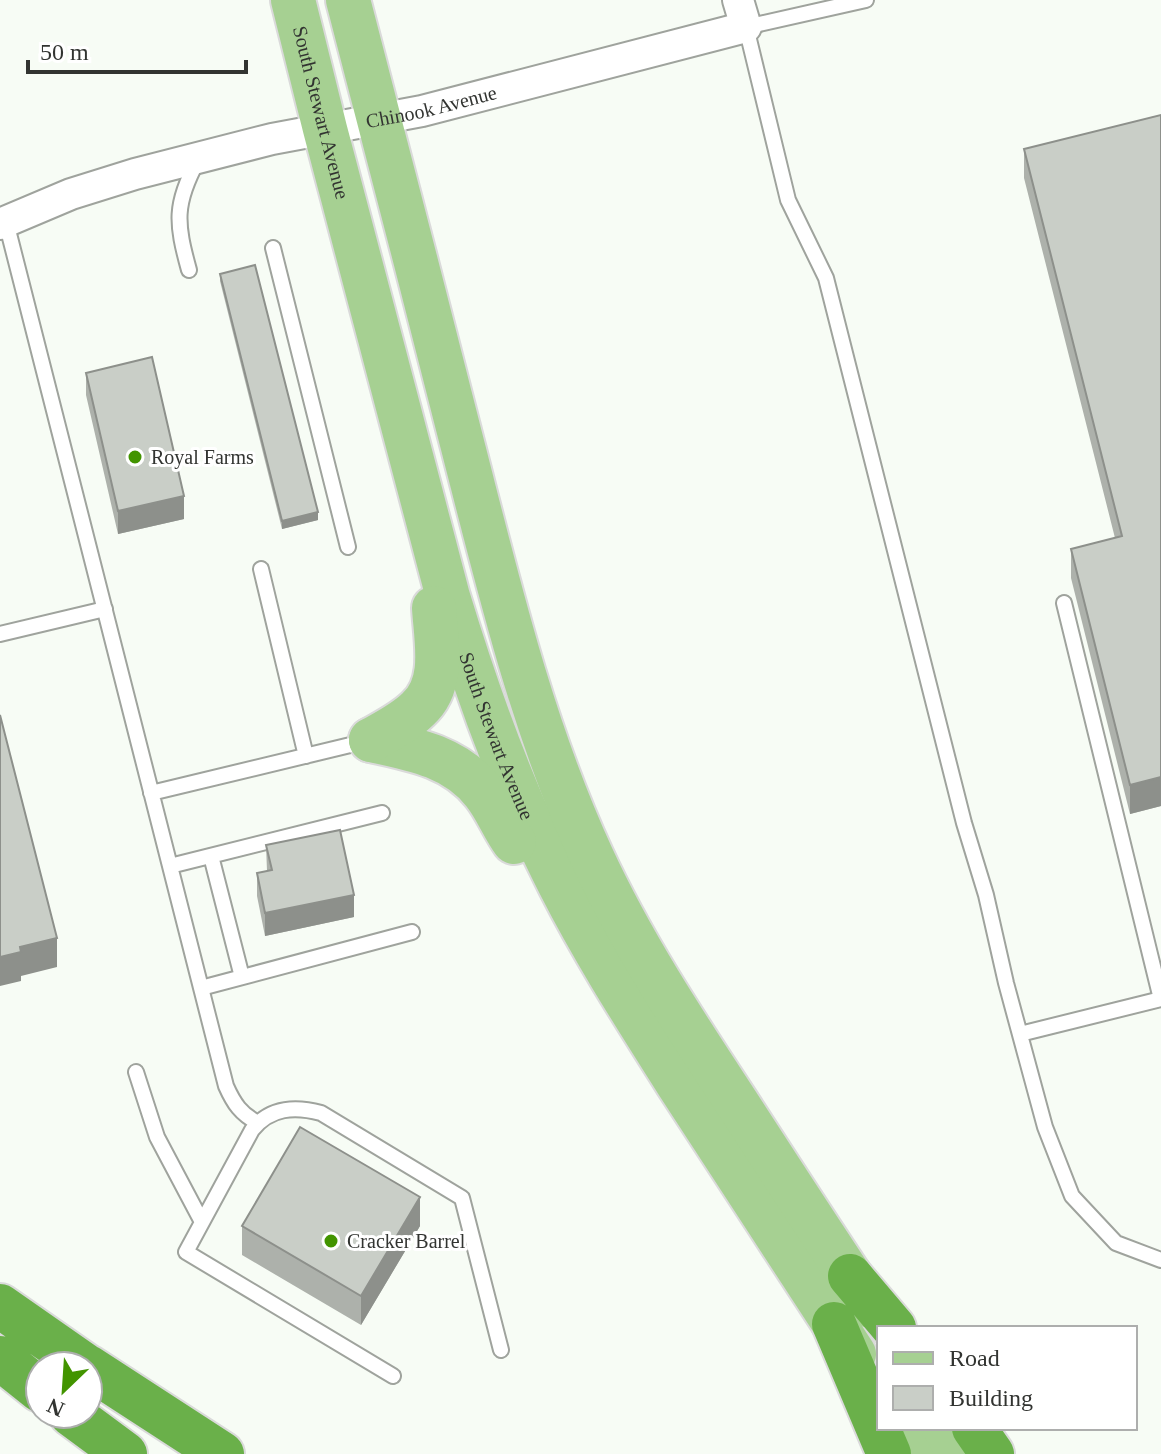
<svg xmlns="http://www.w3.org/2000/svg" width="1161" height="1454" font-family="'Times New Roman',serif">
<rect width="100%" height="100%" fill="#f7fcf5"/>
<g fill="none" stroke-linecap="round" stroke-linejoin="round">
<!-- lane casing -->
<g stroke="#9fa39d" stroke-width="18">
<path id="lane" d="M866,0L746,27L788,200L826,278L964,823L986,895L1006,983L1045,1127L1072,1196L1116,1243L1161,1260
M6,222L226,1086C234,1104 241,1114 258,1123
M273,248L348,547
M189,270C176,223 174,204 198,160
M261,569L306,756
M1064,603L1161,999
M0,634L105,609
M151,793L367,741
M211,856L242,977
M170,866L382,813
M201,988L412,932
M1020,1034L1161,999
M136,1072L157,1137L202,1222
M393,1376L186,1252L252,1130C270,1107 295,1106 321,1113L462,1198L501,1350"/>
</g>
<!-- street casing -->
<g stroke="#9fa39d" stroke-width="34">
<g id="street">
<path id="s1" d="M0,224L71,194L135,174L272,139L422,111L746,27L738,0"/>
</g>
</g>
<!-- primary casing -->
<g stroke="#dadada" stroke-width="48">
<g id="primary">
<path id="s2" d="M293,0L325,129L448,597C478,696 513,793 560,885C595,954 637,1019 678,1084C736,1174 796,1264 854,1354"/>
<path d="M348,0C386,148 425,295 462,443C498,583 531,725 592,857C632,944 685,1024 737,1103C781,1171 825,1239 870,1306"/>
<path d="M371,740C414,749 456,757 484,793C496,808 503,827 514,842"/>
<path d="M371,740C387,731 405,722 418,709C446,684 436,641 434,608"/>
<path d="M901,1428L916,1454"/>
<path d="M945,1428L959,1454"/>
</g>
</g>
<!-- highway casing -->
<g stroke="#dadada" stroke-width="48">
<path id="highway" d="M850,1276L894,1328
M0,1306L86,1366
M834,1324L889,1454
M0,1358L40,1390
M88,1367L222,1454
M71,1414L125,1454
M974,1428L992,1454"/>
</g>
<!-- lane -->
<use href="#lane" stroke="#fff" stroke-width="14"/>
<!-- street -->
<use href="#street" stroke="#fff" stroke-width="30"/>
<!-- primary -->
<use href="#primary" stroke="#a6d092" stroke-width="44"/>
<!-- highway -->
<use href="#highway" stroke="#6ab04a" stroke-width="44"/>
</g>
<!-- wall -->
<path fill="#adb1ab" d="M1161,115V806L1130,814L1071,578V549L1115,538L1024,178V149Z
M220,274L318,520L282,529L220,281Z
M86,373L184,519L118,534L86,395Z
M266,845L354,917L265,936L257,896V873L267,871Z
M242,1226H420L361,1325L242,1255Z"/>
<!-- shaded-wall -->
<path fill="#8d908b" d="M184,496V519L118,534V511Z
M318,512V520L282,529V521Z
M1161,777V806L1130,814V785Z
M354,895V917L265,936V913Z
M57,938V967L21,976V981L0,986V957L20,947Z
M420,1197V1226L361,1325V1296Z"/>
<!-- building -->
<path fill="#c9cec7" stroke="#8d908b" stroke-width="2" d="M1161,115V777L1130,785L1071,549L1122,536L1024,149Z
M255,265L318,512L282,521L220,274Z
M152,357L184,496L118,511L86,373Z
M0,715L57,938L20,947L21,952L0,957Z
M340,830L354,895L265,913L257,873L272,870L266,845Z
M300,1127L420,1197L361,1296L242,1226Z"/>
<!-- markers -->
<g fill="#429400" stroke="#fff" stroke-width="3">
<circle cx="135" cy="457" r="8"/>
<circle cx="331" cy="1241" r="8"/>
</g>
<g text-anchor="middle" stroke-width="6" stroke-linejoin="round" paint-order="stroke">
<!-- street labels -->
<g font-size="20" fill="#323431" stroke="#fff">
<text dy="7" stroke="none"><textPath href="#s1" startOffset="448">Chinook Avenue</textPath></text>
<text dy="7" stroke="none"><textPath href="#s2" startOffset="116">South Stewart Avenue</textPath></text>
<text dy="7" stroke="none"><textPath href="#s2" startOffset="764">South Stewart Avenue</textPath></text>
</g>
<!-- poi labels -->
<g font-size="20" fill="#323431" stroke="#fff" text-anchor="start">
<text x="151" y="464">Royal Farms</text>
<text x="347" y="1248">Cracker Barrel</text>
</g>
</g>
<!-- legend -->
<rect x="877" y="1326" width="260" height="104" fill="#ffffff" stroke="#adaead" stroke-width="2"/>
<rect x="893" y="1352" width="40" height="12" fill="#a6d092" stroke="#adaead" stroke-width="2"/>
<text x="949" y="1366" font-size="24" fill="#323431">Road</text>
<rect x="893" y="1386" width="40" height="24" fill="#c9cec7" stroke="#adaead" stroke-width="2"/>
<text x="949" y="1406" font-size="24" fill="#323431">Building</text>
<!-- north arrow -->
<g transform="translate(64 1390) rotate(205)"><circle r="38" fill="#ffffff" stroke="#adaead" stroke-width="2"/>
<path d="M0-6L14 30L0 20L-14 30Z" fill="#429400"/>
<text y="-12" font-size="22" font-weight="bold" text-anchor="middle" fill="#323431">N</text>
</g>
<!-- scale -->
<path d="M28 60v12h218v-12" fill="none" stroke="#323431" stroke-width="4"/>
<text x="40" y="60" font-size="24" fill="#323431" stroke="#ffffff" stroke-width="6" paint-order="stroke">50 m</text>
</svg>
